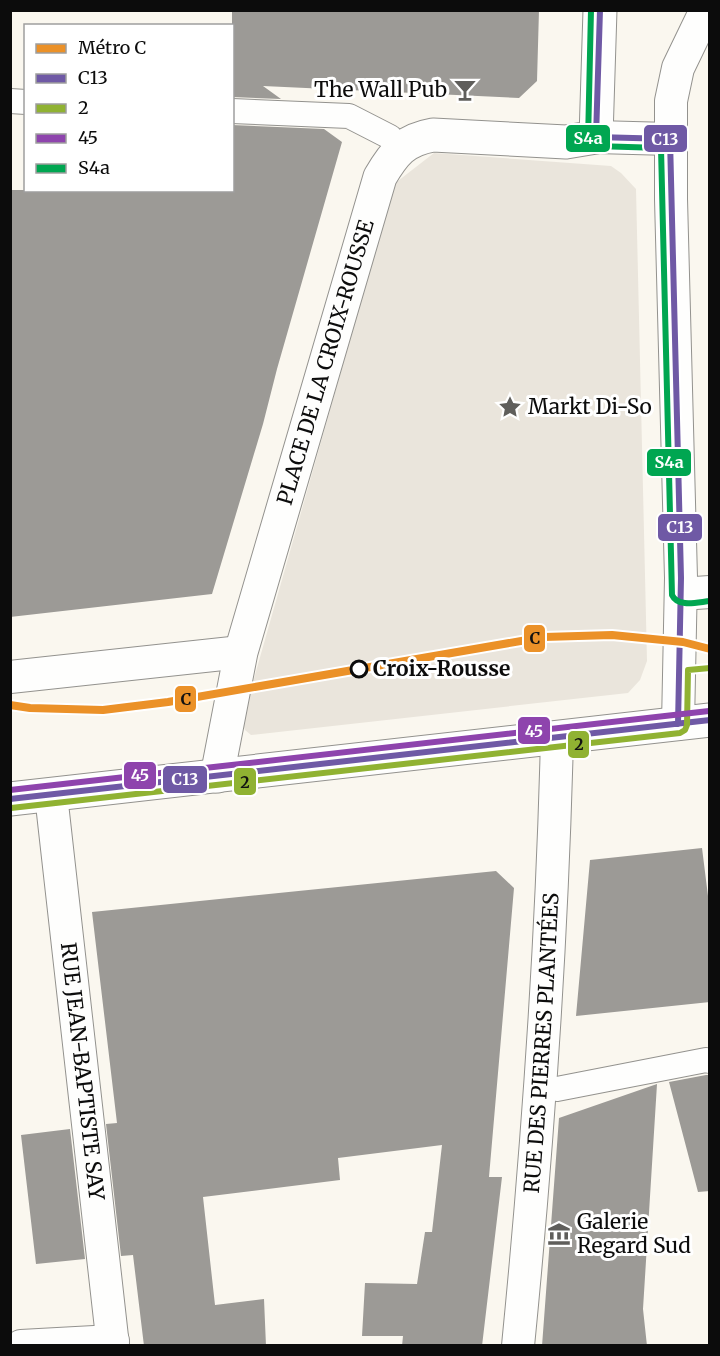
<svg xmlns="http://www.w3.org/2000/svg" width="720" height="1356" font-family="Merriweather,serif">
<rect width="100%" height="100%" fill="#faf7ef"/>
<!-- plaza -->
<path fill="#eae5dc" d="M434,153L611,166L621,173L636,189L647,661L640,680L628,693L251,735L245,730L242,721L394,184Z"/>
<!-- building -->
<path fill="#9c9a96" d="M232,10H539L537,81L519,98L263,86L281,99L232,97Z
M232,125L324,129L342,142L277,369L263,424L212,594L10,617V190H232Z
M702,848L710,912V1002L576,1016L590,860Z
M496,871L514,888L489,1177H502L482,1346H402L403,1336H362L365,1283L417,1284L425,1232H432L442,1145L338,1158L340,1180L203,1197L215,1305L264,1299L266,1346H144L133,1255L121,1256L106,1124L117,1123L92,912Z
M706,1075H710V1191L698,1192L669,1082Z
M657,1084L643,1309L647,1346H542L559,1118Z
M70,1129L85,1259L36,1264L21,1135Z"/>
<g fill="none" stroke-linecap="round" stroke-linejoin="round">
<!-- pedestrian casing -->
<g stroke="#93928e" stroke-width="26">
<path id="pedestrian" d="M10,101L26,102
M232,111L349,116L390,137L398,150
M557,1089L706,1060L710,1061"/>
</g>
<!-- minor casing -->
<g stroke="#93928e" stroke-width="34">
<g id="minor">
<path d="M596,137L670,139"/>
<path d="M681,594L710,592"/>
<path d="M10,677L241,652"/>
<path d="M678,724L681,578L671,199V101L678,68L706,10"/>
<path id="s1" d="M51,795L113,1346"/>
<path d="M21,1346L113,1341"/>
<path id="s2" d="M518,1346C538,1143 552,941 557,738"/>
</g>
</g>
<!-- tertiary casing -->
<g stroke="#93928e" stroke-width="35">
<g id="tertiary">
<path id="s3" d="M217,776L241,652L380,177C394,153 404,140 433,135L566,142L596,137L600,10"/>
<path d="M10,799L710,720"/>
</g>
</g>
<!-- pedestrian -->
<use href="#pedestrian" stroke="#fefefd" stroke-width="24"/>
<!-- minor -->
<use href="#minor" stroke="#fefefd" stroke-width="32"/>
<!-- tertiary -->
<use href="#tertiary" stroke="#fefefd" stroke-width="33"/>
<!-- bus-1 casing -->
<g stroke="#fff" stroke-width="10">
<path id="bus-1" d="M600,10L596,137L670,139L681,578L678,724
M10,799L710,720"/>
</g>
<!-- bus-2 casing -->
<g stroke="#fff" stroke-width="10">
<path id="bus-2" d="M11,808L680,733L685,730L687,725L688,670L710,668"/>
</g>
<!-- bus-3 casing -->
<g stroke="#fff" stroke-width="10">
<path id="bus-3" d="M10,790L709,711"/>
</g>
<!-- bus-4 casing -->
<g stroke="#fff" stroke-width="10">
<path id="bus-4" d="M591,10L588,141L595,146L661,148L672,595C678,608 698,602 710,601"/>
</g>
<!-- bus-1 -->
<use href="#bus-1" stroke="#6f59a5" stroke-width="6"/>
<!-- bus-2 -->
<use href="#bus-2" stroke="#90b232" stroke-width="6"/>
<!-- bus-3 -->
<use href="#bus-3" stroke="#8e44ad" stroke-width="6"/>
<!-- bus-4 -->
<use href="#bus-4" stroke="#00a651" stroke-width="6"/>
<!-- metro-1 casing -->
<g stroke="#fff" stroke-width="12">
<path id="metro-1" d="M10,705L30,708L103,710L168,702L544,637L612,635L683,642L710,649"/>
</g>
<!-- metro-1 -->
<use href="#metro-1" stroke="#eb9128" stroke-width="8"/>
</g>
<!-- icons -->
<defs>
<g id="bar-bare" transform="scale(1.8)"><path d="M-6-5H6L.8 .8V4.5H3.5V6h-7V4.5H-.8V.8Z" fill="#5f5e5b" stroke="#fff" stroke-width="2.5" paint-order="stroke"/></g>
<g id="sight-bare" transform="scale(1.8)"><path d="M0-6L1.8-2.2L6-1.7L2.9 1.2L3.7 5.4L0 3.3L-3.7 5.4L-2.9 1.2L-6-1.7L-1.8-2.2Z" fill="#5f5e5b" stroke="#fff" stroke-width="2.5" paint-order="stroke"/></g>
<g id="museum-bare" transform="scale(1.8)"><path d="M0-6L6-3V-2H-6V-3ZM-5-1h2V3h-2ZM-1-1h2V3h-2ZM3-1h2V3H3ZM-6 4H6V6H-6Z" fill="#5f5e5b" stroke="#fff" stroke-width="2.5" paint-order="stroke"/></g>
</defs>
<g fill-rule="evenodd">
<use href="#bar-bare" x="465" y="90"/>
<use href="#sight-bare" x="510" y="407"/>
<use href="#museum-bare" x="559" y="1234"/>
</g>
<!-- markers -->
<circle fill="#fff" stroke="#0c0c0c" stroke-width="3" cx="359" cy="669" r="8"/>
<g text-anchor="middle" stroke-width="6" stroke-linejoin="round" paint-order="stroke">
<!-- poi labels -->
<g font-size="21" fill="#0c0c0c" stroke="#fff" text-anchor="start">
<text x="447" y="97" text-anchor="end">The Wall Pub</text>
<text x="528" y="414">Markt Di-So</text>
<text x="577" y="1229">Galerie<tspan x="577" dy="24">Regard Sud</tspan></text>
</g>
<!-- street labels -->
<g font-size="21" fill="#0c0c0c" stroke="#fff">
<text dy="7" stroke="none"><textPath href="#s3" startOffset="428">PLACE DE LA CROIX-ROUSSE</textPath></text>
<text dy="7" stroke="none"><textPath href="#s2" startOffset="304">RUE DES PIERRES PLANTÉES</textPath></text>
<text dy="7" stroke="none"><textPath href="#s1" startOffset="278">RUE JEAN-BAPTISTE SAY</textPath></text>
</g>
<!-- stop labels -->
<g font-size="21" font-weight="bold" fill="#0c0c0c" stroke="#fff" text-anchor="start">
<text x="373" y="676">Croix-Rousse</text>
</g>
</g>
<g stroke="#fff" stroke-width="2">
<rect x="565" y="124" width="46" height="29" rx="6" fill="#00a651"/>
<rect x="643" y="124" width="45" height="29" rx="6" fill="#6f59a5"/>
<rect x="646" y="448" width="46" height="29" rx="6" fill="#00a651"/>
<rect x="657" y="513" width="46" height="29" rx="6" fill="#6f59a5"/>
<rect x="523" y="624" width="23" height="29" rx="6" fill="#eb9128"/>
<rect x="174" y="685" width="23" height="28" rx="6" fill="#eb9128"/>
<rect x="517" y="716" width="34" height="29" rx="6" fill="#8e44ad"/>
<rect x="567" y="730" width="23" height="29" rx="6" fill="#90b232"/>
<rect x="123" y="761" width="34" height="29" rx="6" fill="#8e44ad"/>
<rect x="162" y="765" width="46" height="29" rx="6" fill="#6f59a5"/>
<rect x="233" y="767" width="24" height="29" rx="6" fill="#90b232"/>
</g>
<g font-size="16" text-anchor="middle" font-weight="bold" fill="#fff">
<text x="588" y="144">S4a</text>
<text x="665" y="145">C13</text>
<text x="669" y="468">S4a</text>
<text x="680" y="533">C13</text>
<text x="534" y="737">45</text>
<text x="140" y="781">45</text>
<text x="185" y="785">C13</text>
</g>
<g font-size="16" text-anchor="middle" font-weight="bold" fill="#111">
<text x="535" y="644">C</text>
<text x="186" y="705">C</text>
<text x="579" y="750">2</text>
<text x="245" y="788">2</text>
</g>
<!-- border -->
<rect width="720" height="1356" fill="none" stroke="#0c0c0c" stroke-width="24"/>
<!-- legend -->
<rect x="24" y="24" width="210" height="168" fill="#ffffff" stroke="#9e9e9e" stroke-width="1.5"/>
<rect x="36" y="44" width="30" height="9" fill="#eb9128" stroke="#9e9e9e" stroke-width="1.5"/>
<text x="78" y="54" font-size="18" fill="#0c0c0c">Métro C</text>
<rect x="36" y="74" width="30" height="9" fill="#6f59a5" stroke="#9e9e9e" stroke-width="1.5"/>
<text x="78" y="84" font-size="18" fill="#0c0c0c">C13</text>
<rect x="36" y="104" width="30" height="9" fill="#90b232" stroke="#9e9e9e" stroke-width="1.5"/>
<text x="78" y="114" font-size="18" fill="#0c0c0c">2</text>
<rect x="36" y="134" width="30" height="9" fill="#8e44ad" stroke="#9e9e9e" stroke-width="1.5"/>
<text x="78" y="144" font-size="18" fill="#0c0c0c">45</text>
<rect x="36" y="164" width="30" height="9" fill="#00a651" stroke="#9e9e9e" stroke-width="1.5"/>
<text x="78" y="174" font-size="18" fill="#0c0c0c">S4a</text>
</svg>
